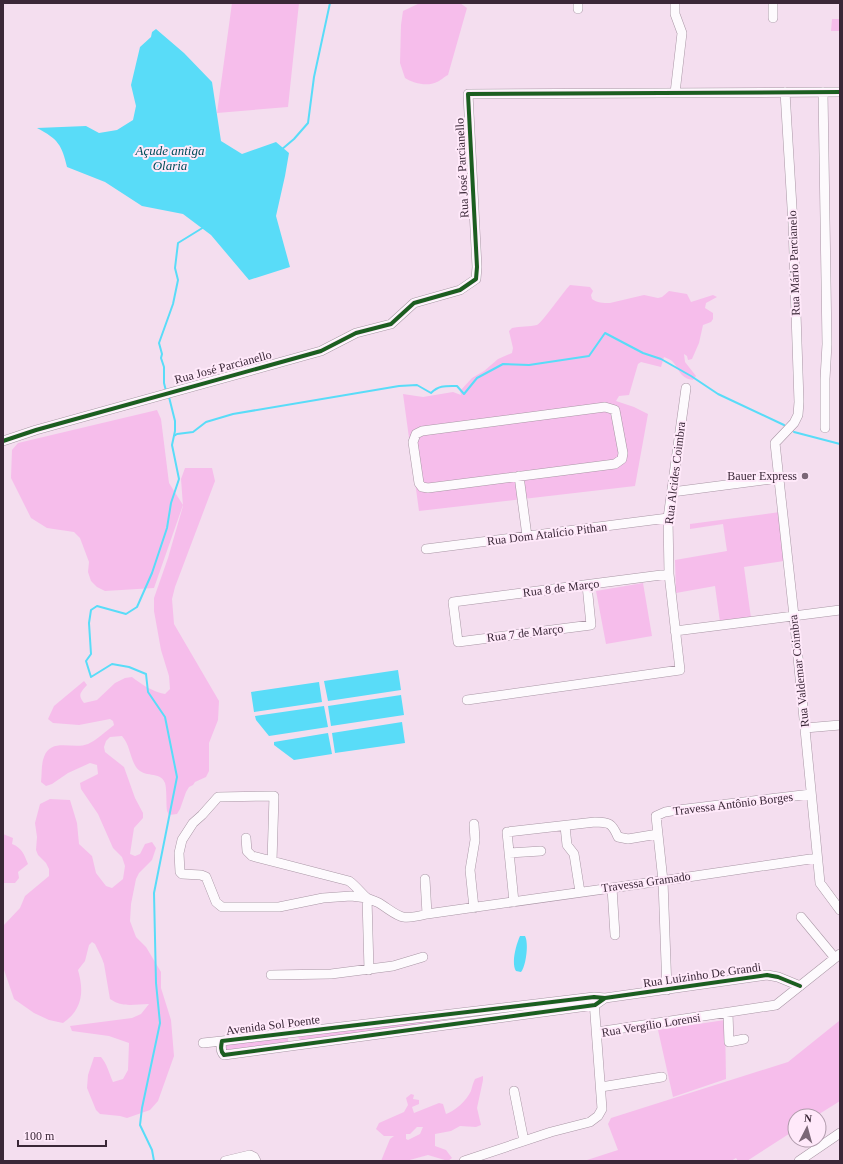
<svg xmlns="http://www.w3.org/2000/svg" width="843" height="1164" font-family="Georgia,serif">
<rect width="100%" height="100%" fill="#f4deef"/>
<!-- green -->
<path fill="#f6bdeb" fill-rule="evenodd" d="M232,3H299L288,107L217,113Z
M420,3H460L467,8L448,75C444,77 440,81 437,82C427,87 413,83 405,78L400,63L401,25L403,11Z
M832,19H840V31H831Z
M570,285L590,287L593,291L591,295L592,299C597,303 603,303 610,303L644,295L658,298L662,297L669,291L687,294L691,302L713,295L717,297L706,303L705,308L713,313V319L711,322L703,325L699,343L692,359L688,360L687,356L684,354L685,362L696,376L693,380C679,378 680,369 672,361C670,359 666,358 664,357L661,367L641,362L638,364L629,395L619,396L616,401L634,407L648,414L635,486L419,511L403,394L423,397L453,392L461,395L460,391L472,378L484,371L498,359L512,353L513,348L509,331L512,328C520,326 530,327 537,325C542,323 564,291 570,285Z
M157,410L161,419L169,483L183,505L154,588L105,591L97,587L91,581L88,572L89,562L80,538L74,532L47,528L31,518L11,478L12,450L18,443Z
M185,468H212L215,481L175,587L172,599L174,624L219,701L218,720L209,743V771L206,777L195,782L193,785L189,787L186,792L180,809L177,814L169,815L167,811C166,804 167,789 165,783C160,770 144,779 136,767C130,758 130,745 122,736L110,737L106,741L104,747L105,752L124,767L135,798L143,813V818L134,828L130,854L135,856L140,854L145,844L152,842L156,848L152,860L139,873L136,879L131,904L130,921L136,937L146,947L161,972V988L171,1020L174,1056L158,1101L150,1110L127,1118L120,1116L100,1114L96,1110L87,1088L88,1075L94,1057H101C107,1064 109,1073 113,1082L123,1079L128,1070L129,1043L109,1036L72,1031L70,1026L132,1018L141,1014L149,1004C134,1004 123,1008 110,999L104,964C102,957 98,951 95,944L92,942L89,945L85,961L78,970C84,991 83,1009 63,1023L49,1020L34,1013L14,999L3,967V926L20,908L25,896L49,876V869L46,863L38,855L36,850L37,837L35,823L40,804L50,799L70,800L77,823L79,844L92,856L96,873L106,886L112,888L123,879L125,866L122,857L113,848L98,814L81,789L80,783L98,774L97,765L90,763L68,773L52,784L46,786L41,782C42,775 41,764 44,757C51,737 73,750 88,744C97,740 106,731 114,725L113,721L110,719L79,725L53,723L48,719L54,706L84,681L87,685C81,692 77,695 84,703L97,700L115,683L125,678L132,677C141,684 153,692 165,694L170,689L169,676L161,650L154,611V598L168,558L183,506L181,479Z
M780,512L784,561L744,567L751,618L720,622L715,586L676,593L675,560L727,551L723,524L690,529V524Z
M643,583L652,636L606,644L596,591Z
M3,834L13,838L12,844C22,848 24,854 28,864L18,872L19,878L15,883H3Z
M439,1019L441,1021V1023L301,1040L297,1037Z
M725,1020L726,1079L673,1097L658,1030Z
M839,1021L840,1023V1101L816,1116H795V1130L747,1161H738L736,1158L731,1161H584L618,1150L608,1124L611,1118L788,1062Z
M288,1037V1043L225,1051L226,1044Z
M483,1076V1080L477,1108L481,1125L476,1127L460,1126L451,1131L435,1134V1146L446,1150L452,1158L448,1161L428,1155L406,1161H381L390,1139L394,1136H384L376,1129L379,1123L404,1112L408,1105L406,1098L411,1094L414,1095L413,1099L419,1100V1104L412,1107L414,1113L439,1103L443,1104L446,1114C455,1111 466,1101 471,1091C472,1087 473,1083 475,1079ZM417,1127H423L420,1134L408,1140L406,1139V1134H410Z"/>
<!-- water -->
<path fill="#59dcf8" d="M156,29L184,53L212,82L221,141L242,154L276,142L289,153L285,176L276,216L290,267L249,280L211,235L183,214L142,206L105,182L67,167C62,145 58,139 37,128L86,126L99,133L117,130L133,120L136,106L131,85L140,47L151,37L152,32Z
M398,670L401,690L328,701L324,681Z
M319,682L322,702L254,712L251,692Z
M401,695L404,715L331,726L328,706Z
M324,706L328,727L269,736L256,720L255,716Z
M402,722L405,743L335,753L332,733Z
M328,733L332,754L294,760L274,745V742Z
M520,936H525C529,943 526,966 521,972L516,971C511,963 516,945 520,936Z"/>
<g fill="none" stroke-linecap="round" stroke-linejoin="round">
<!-- stream -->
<path stroke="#59dcf8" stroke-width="2" d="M281,150L294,139L308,123L314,77L330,3
M166,391L164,383V367L161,358L162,354L159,343L173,304L178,280L175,268L178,243L204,227
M794,432L840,444
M174,436L177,434L193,432L206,422L233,414L399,386L417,385L431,393C439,385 446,386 457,386L464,394L477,378L503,364L529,365L589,356L605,333L643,353L661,359L691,376L718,394L784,425
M154,1161L152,1150L140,1125L142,1108L160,1023L156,983L154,893L177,777L165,717L148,692L146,674L129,667L112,664L91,677L86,661L91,654L89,623L91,610L97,606L126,614L137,607L152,573L167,528L171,503L179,479L172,445L175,431V421L169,397"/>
<!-- minor casing -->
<g stroke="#a996a5" stroke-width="10">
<path id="minor" d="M675,3V14L682,33L675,93
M773,3V18
M578,9V3
M785,92L793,224L799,402L798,415L794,423L775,443L794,616L820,883L840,910
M823,92L827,344L825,379V428
M605,407L615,410L623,453L622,459L615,464L428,488L422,487L419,483L413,442L416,434L422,431Z
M3,441L36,430L321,351L356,333L391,324L414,303L460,290L476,279L477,267L468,94L840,92
M519,476L527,536
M672,492L779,478
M426,549L668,518
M587,585L591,625L458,642L453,602L669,574
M675,631L840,610
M467,700L680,670L669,574L668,518L686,388
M805,728L840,725
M474,824L475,840L470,870L474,908
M565,826L567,845L574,854L580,892
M246,838L247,851L252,856L349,881C356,886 362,894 367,898C371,900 375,901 379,903C401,917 399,921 427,914L661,881L817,858
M509,853L541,851
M272,861L274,796L218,797L202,815L193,823L182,840L179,853L180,872L182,874L201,875L206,877L216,902L222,907H279L323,898L351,896L367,898L369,970
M425,879L427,914
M612,888L615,935
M514,902L507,832L595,822C609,822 612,823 618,837L628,839L658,834
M801,917L835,958
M271,975L331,974L393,966L423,957
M667,990L663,881L656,816L665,812L678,810L811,794
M605,998L595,1005L224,1055C220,1051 221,1046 222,1041L594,997L605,998L767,975L778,977L800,986
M728,1013L729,1042L744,1039
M597,1032L776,1005L840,954
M203,1043L222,1041
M601,1087L662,1077
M514,1091L524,1141
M225,1161L250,1155L254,1157L256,1161
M464,1161L551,1132L590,1122L598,1116L602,1109L594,1001
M799,1161L840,1133"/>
</g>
<!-- minor -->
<use href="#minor" stroke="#fdfafd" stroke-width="9"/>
<!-- cycleway casing -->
<g stroke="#ffe9fa" stroke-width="6">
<path id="cycleway" d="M3,441L36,430L321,351L356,333L391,324L414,303L460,290L476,279L477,267L468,94L840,92
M605,998L595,1005L224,1055C220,1051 221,1046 222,1041L594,997L605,998L767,975L778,977L800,986"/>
</g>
<!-- cycleway -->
<use href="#cycleway" stroke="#1b5e20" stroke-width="4"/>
</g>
<!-- markers -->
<circle fill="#7b6777" stroke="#ffe9fa" stroke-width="1.5" cx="805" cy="476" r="4"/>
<g text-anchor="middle" stroke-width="4" stroke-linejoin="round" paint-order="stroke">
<!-- street labels -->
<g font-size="12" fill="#3a2737" stroke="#ffe9fa">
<text transform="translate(462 168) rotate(-93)" y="4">Rua José Parcianello</text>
<text transform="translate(794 263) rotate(-92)" y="4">Rua Mário Parcianelo</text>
<text transform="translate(223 367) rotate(-15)" y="4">Rua José Parcianello</text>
<text transform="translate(675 473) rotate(-83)" y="4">Rua Alcides Coimbra</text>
<text transform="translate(547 534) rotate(-7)" y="4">Rua Dom Atalício Pithan</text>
<text transform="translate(561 588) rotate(-7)" y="4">Rua 8 de Março</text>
<text transform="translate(525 633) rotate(-7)" y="4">Rua 7 de Março</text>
<text transform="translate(799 671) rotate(-96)" y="4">Rua Valdemar Coimbra</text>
<text transform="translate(733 804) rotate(-7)" y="4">Travessa Antônio Borges</text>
<text transform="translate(646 882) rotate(-8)" y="4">Travessa Gramado</text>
<text transform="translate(702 975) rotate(-8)" y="4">Rua Luizinho De Grandi</text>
<text transform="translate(273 1025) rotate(-7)" y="4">Avenida Sol Poente</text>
<text transform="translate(651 1025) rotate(-9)" y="4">Rua Vergílio Lorensi</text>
</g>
<!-- poi labels -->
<g font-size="12" fill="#3a2737" stroke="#ffe9fa" text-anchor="end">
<text x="797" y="480">Bauer Express</text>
</g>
<!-- water labels -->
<g font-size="13" font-style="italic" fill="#004d5a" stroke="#ffe9fa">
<text x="170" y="155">Açude antiga<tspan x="170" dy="15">Olaria</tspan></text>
</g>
</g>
<!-- border -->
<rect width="843" height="1164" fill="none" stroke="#3a2737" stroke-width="8"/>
<!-- north arrow -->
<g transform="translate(807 1128) rotate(6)"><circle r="19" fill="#ffe9fa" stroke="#b09bac"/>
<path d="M0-3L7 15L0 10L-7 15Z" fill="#7b6777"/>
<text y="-6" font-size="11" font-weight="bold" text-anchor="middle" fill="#3a2737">N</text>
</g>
<!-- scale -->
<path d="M18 1140v6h88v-6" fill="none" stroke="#3a2737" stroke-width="2"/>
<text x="24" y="1140" font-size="12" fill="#3a2737" stroke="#ffe9fa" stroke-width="3" paint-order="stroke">100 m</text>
</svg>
